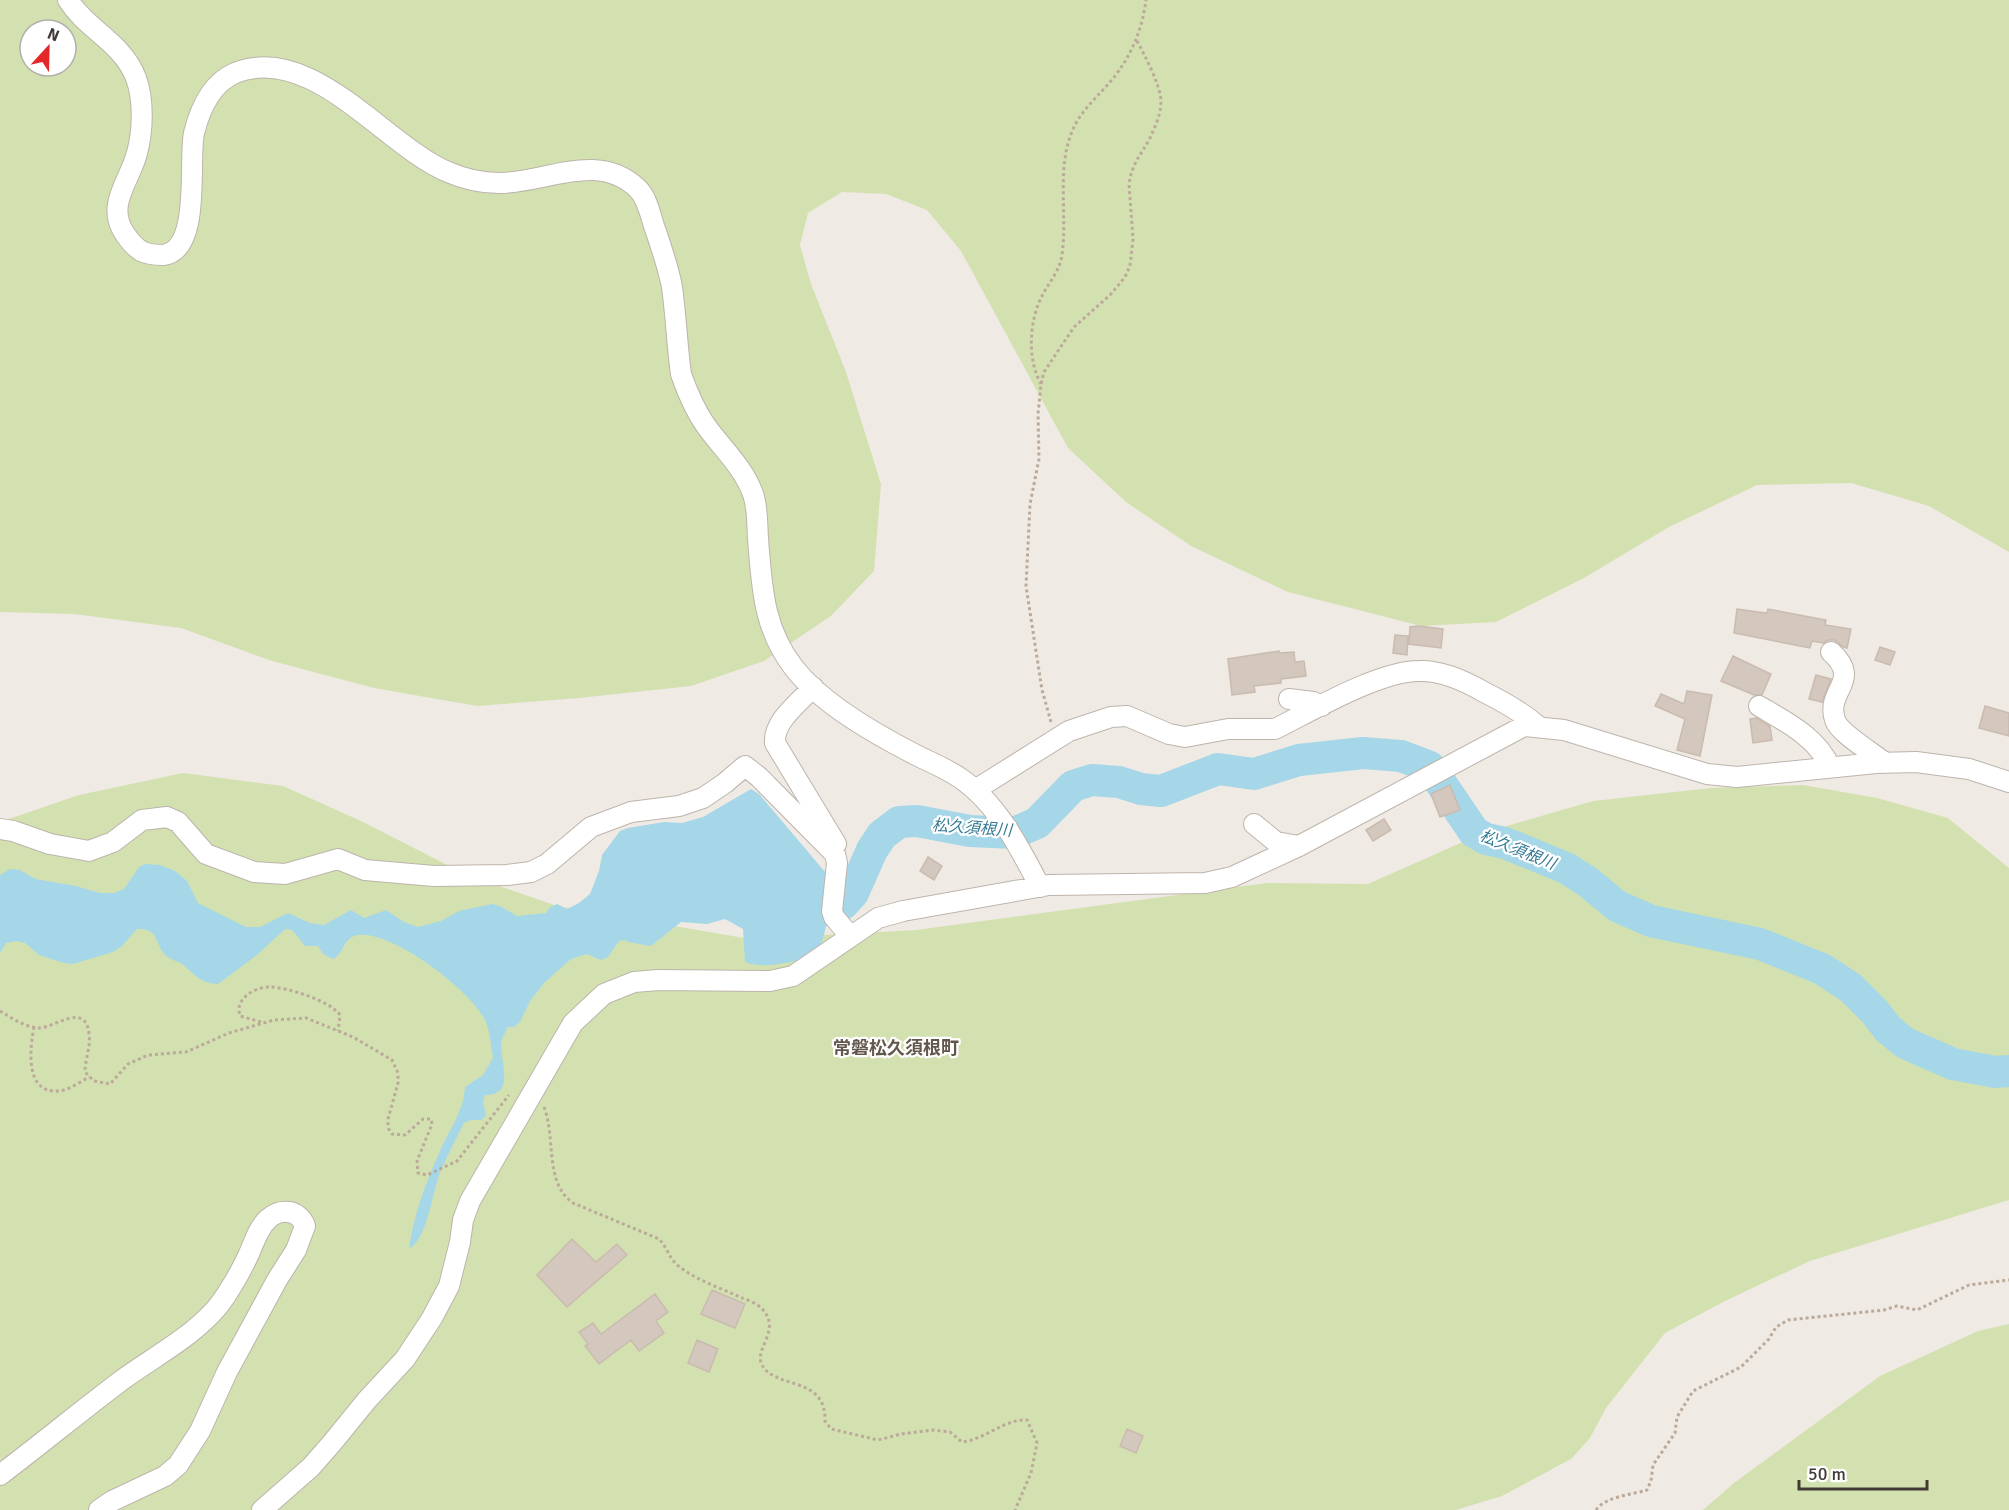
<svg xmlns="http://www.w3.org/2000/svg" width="2009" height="1510" font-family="Signika,'Noto Sans JP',sans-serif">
<rect width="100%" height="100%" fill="#f0eae4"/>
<!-- green -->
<path fill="#d3e1b0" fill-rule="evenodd" d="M0,0H2009V552L1929,506L1851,483L1757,485L1669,527L1584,578L1496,622L1421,626L1288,592L1191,546L1126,502L1068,448L961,251L927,210L886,194L842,192L808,213L800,245L811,284L846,372L881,484L874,571L831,616L764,661L691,686L579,698L477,706L374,688L272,661L181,628L74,614L0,612ZM30,30H66V66H30Z
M183,773L283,786L361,821L465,874L557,906L750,939L916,930L1267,883L1368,884L1483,833L1593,801L1711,788L1803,785L1877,798L1948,818L2009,868V1200L1810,1261L1725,1301L1665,1333L1606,1408L1590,1438L1571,1459L1502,1496L1456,1510H0V822L79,795Z
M2009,1324V1510H1703L1734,1483L1880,1376L1978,1331Z"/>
<!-- water -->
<path fill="#a5d7e8" d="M751,789L759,794L831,879C829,907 829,933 814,957C794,961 765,970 745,962L743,929L725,919L707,924L681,922L651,946L628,942L625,940L619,941L608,957L601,960L587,954L571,959L544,983L530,1001L520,1022L514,1027H508C505,1033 501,1039 501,1045C501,1063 515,1096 485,1095L483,1101L486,1116L481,1120H471L464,1123C456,1139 447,1156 440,1173C432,1192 428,1238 409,1249C413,1216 426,1182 440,1151C449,1130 464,1111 465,1087L483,1075L493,1058C491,1046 490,1029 484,1018C467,988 393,931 358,935C343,937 344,954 333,959L323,954L318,946H305L292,930L285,929L257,955L218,984C199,983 195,974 182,964C177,961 169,959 165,955C154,943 160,928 137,929L121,947L113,952L73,964L64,963L39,955L25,943L17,941L6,943L0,953V875L10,869L20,870L35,879L76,886L100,893H114L124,889L139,867L145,864L160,865L175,871L187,881L198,903L246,927H260L288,913L310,923L324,925L351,910L364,918L386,910L404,922L418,927L441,921L459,911L492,904L500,906L517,916L546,913L550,907L557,904L567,909L579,903L590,894L599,871L602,855L620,831L628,828L664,822L682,823L703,817Z"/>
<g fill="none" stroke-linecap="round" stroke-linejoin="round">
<!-- river -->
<path stroke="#a5d7e8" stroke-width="32" d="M802,914L827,910L843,904L853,893L872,850L882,835L899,822L917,821L970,831L1014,833L1037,823L1073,786L1092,780L1119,782L1141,789L1161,791L1218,769L1254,774L1299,760L1363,753L1401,756L1430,767L1474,832L1486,839L1505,843L1566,868L1588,882L1617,906L1651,921L1760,944L1822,969L1851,988L1874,1011L1888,1029L1905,1043L1953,1064L1995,1072L2009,1071"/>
</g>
<!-- building -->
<path fill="#d3c7be" stroke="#cabbaf" stroke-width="1.5" d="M1737,609L1765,613H1767L1768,609L1826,620L1825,625L1851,629L1847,648L1843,647L1834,640H1828L1823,643L1812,641L1810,648L1734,633Z
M1418,626L1443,629L1441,648L1409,644L1410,627Z
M1395,635L1408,636L1407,655L1393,653Z
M1880,647L1895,652L1890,665L1875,660Z
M1279,651L1280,653L1294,652L1295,662L1304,661L1306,676L1281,679V683L1254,686L1255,692L1232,695L1228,659Z
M1733,656L1771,674L1762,695H1754L1721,681Z
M1816,675L1831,679L1822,702L1809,699Z
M1687,691L1712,695L1700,756L1677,750L1685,719L1655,706L1661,694L1684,704Z
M1985,706L2009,713V736L1979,728Z
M1756,718L1770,726L1772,740L1753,743L1750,719Z
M1450,785L1460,810L1440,817L1431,794Z
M1384,819L1391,830L1373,841L1366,830Z
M928,857L942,866L934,880L920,871Z
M572,1239L596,1262L617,1244L627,1255L567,1307L537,1275Z
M712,1290L745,1304L735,1328L701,1314Z
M655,1294L668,1312L656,1321L664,1333L639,1351L631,1340L599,1364L585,1346L588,1344L579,1332L593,1323L601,1334Z
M697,1340L718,1349L709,1372L688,1363Z
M1127,1429L1143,1436L1136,1453L1120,1446Z"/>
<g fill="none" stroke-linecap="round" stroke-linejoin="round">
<!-- minor casing -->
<g stroke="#bdb4ab" stroke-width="22">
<path id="minor" d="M68,0C87,30 123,43 136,78C144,100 143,131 137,153C130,181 105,205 125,234C129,240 135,247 141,251C147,254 156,255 163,255C202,251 188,159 194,133C200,109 212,83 235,73C312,42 385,146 448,172C464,179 482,183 499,183C546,183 598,150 638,189C647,198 650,213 654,226C661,246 668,266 672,287C676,316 677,345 681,374C688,394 696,413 709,430C725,451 744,469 753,494C758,508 757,524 758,539C762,587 763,628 794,668C822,704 875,734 916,755C930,762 947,769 960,778C997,803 1020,848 1040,887
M1831,652C1863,681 1825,690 1835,720C1839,733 1873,753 1885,763
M813,687C800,702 773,721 775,743L836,844
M1289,699L1313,702L1322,706
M1759,706C1786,722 1817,737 1830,767
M975,790L1069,731L1111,717L1127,716L1169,734L1185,737L1228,729H1275C1313,710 1379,671 1419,671C1442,670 1465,681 1484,692C1504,702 1522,712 1538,726
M1254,824L1276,842L1299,846
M0,829L13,831L50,844L89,851L113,842L142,820L167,817L178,822L206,854L254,872L285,874L338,859L365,870L434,876L507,875L531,872L547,864L591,827L631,812L679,806L703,798L725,783L745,766L759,777L835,854L837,863L832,911L834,917L850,936
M0,1475C41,1444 81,1411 122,1380C152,1358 187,1340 213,1312C224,1301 240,1273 247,1258C254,1244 257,1229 268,1219C280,1208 299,1209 305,1226L296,1250L277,1280L227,1372L200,1431L178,1465L165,1476L112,1501L99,1510
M262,1510L311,1467L332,1443L367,1400L405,1359L432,1318L449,1286L460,1242L463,1220L470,1201L573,1023L604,994L634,982L658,980L770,981L793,976L878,918L903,911L1049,885L1205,883L1232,877L1299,846L1524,726L1564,730L1707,774L1737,777L1876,763L1916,762L1969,769L2009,782"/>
</g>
<!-- path -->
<path stroke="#bbaa9a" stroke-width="3" stroke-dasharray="3 3" stroke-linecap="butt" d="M1041,384C1027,359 1029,321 1042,296C1049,282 1060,271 1062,255C1068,213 1055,164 1075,125C1084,108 1098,96 1110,82C1130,59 1142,31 1146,0
M1051,722L1042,690L1026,586L1030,504L1039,459L1038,414L1041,384L1044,372L1074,327L1111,294L1125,277L1130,266L1133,239L1129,184C1132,163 1141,155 1150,138C1155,127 1161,114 1161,102C1161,86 1145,56 1137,41
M0,1011C12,1018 24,1027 39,1028C54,1028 86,1001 89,1034C91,1047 85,1059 85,1072L94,1081L110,1084L128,1064L148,1055L186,1052L229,1033L274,1020L306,1018L353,1037L392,1060L398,1073V1083L388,1119V1128L392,1134L405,1135L423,1119H431L432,1124L417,1161L418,1173L427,1175L457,1161L509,1095
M261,1022L240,1016C238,1009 239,1003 244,998C250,991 261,987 270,987C286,987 331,1001 340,1015L338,1031
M34,1027C30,1048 24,1094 59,1091C69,1090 80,1082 89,1077
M544,1107C556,1137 544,1183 573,1203L659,1239C670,1251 668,1260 684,1270C701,1282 723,1289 742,1298C747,1300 754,1302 759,1306C785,1328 753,1348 762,1365C776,1390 826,1375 825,1421L831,1429L878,1440L901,1434L933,1430L950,1432L962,1442C986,1439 1004,1419 1027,1420L1037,1443L1031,1473L1015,1510
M1596,1510C1606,1496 1631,1495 1647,1490L1651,1481L1653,1465L1675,1433L1677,1417L1693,1391L1741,1367L1769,1339L1776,1327L1788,1320L1884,1310L1897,1306L1917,1310L1969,1285L2009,1280"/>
<!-- minor -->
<use href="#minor" stroke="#fff" stroke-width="20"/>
</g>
<g text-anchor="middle" stroke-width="4.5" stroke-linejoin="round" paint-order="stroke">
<!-- water labels -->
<g font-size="16" font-style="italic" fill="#357a94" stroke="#fff">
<text transform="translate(972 827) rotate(4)" y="6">松久須根川</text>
<text transform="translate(1518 849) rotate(22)" y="6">松久須根川</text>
</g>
<!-- quarter labels -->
<g font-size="18" font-weight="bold" fill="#63574d" stroke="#fff">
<text x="896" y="1054">常磐松久須根町</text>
</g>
</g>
<!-- north arrow -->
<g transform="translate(48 48) rotate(22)"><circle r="28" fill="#ffffff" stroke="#b3b0ae" stroke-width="1.5"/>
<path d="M0-4.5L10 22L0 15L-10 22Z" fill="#e42729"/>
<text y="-9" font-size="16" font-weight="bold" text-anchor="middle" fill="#413a35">N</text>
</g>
<!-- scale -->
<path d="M1799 1480v9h128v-9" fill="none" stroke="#413a35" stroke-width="3"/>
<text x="1808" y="1480" font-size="18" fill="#413a35" stroke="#ffffff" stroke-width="4.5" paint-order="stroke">50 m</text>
</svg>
